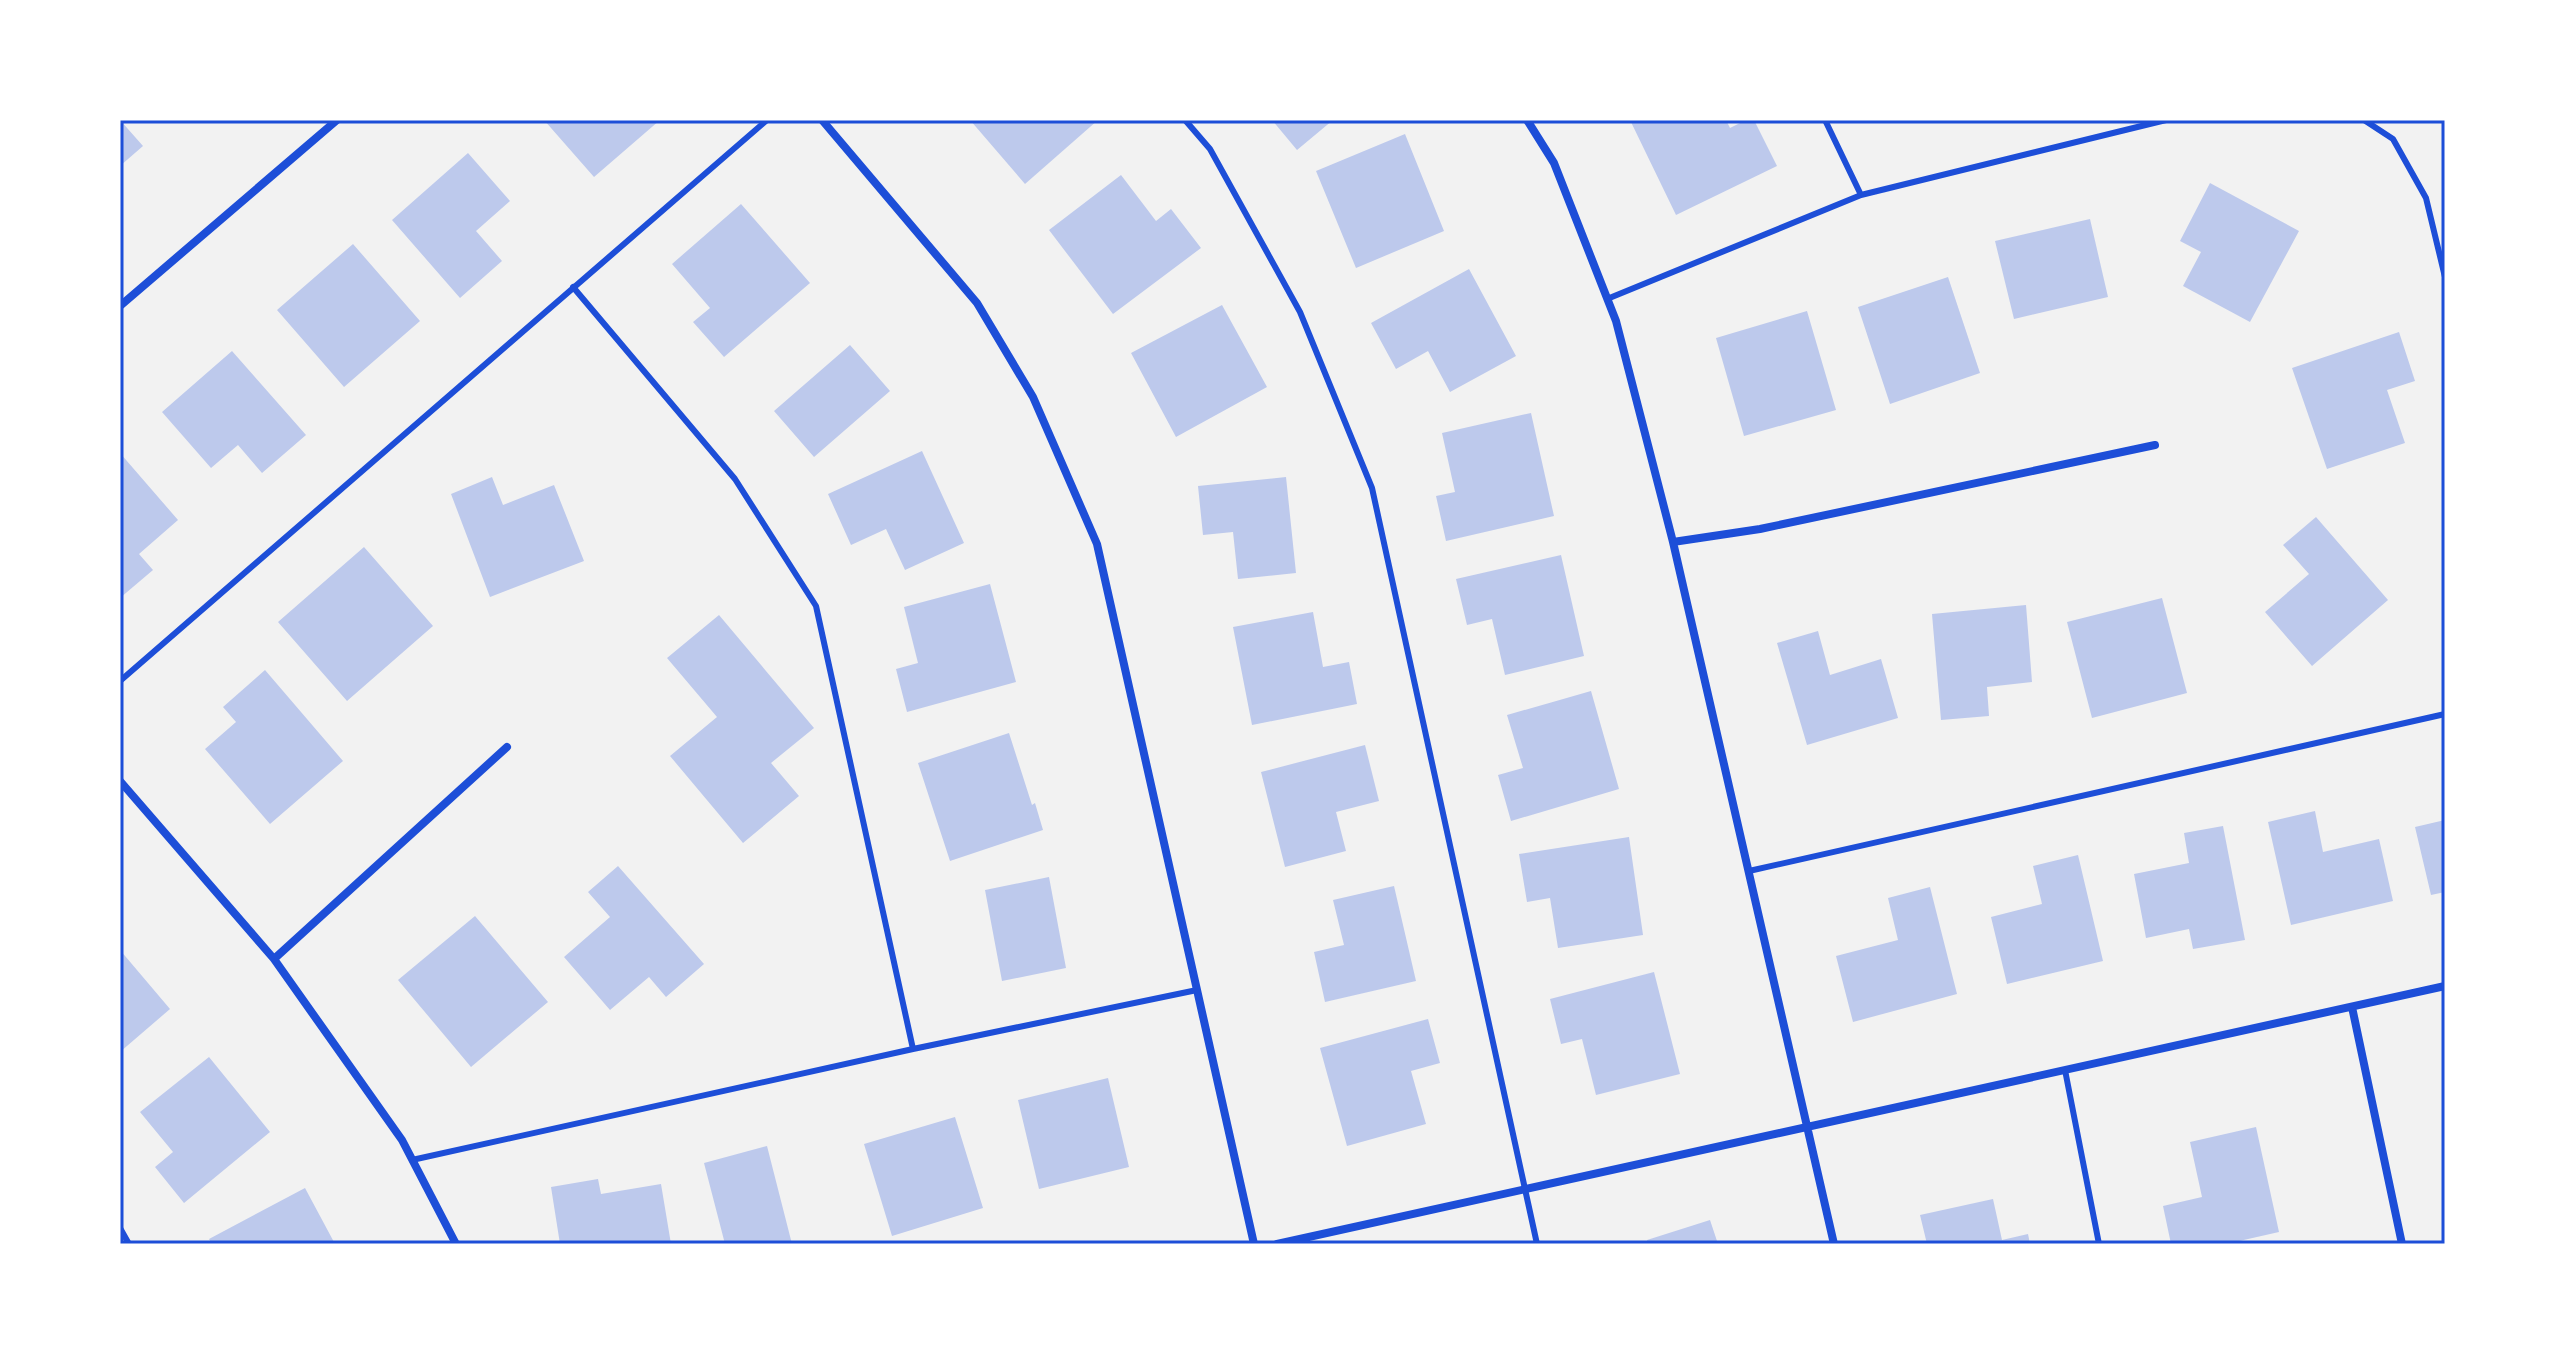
<svg xmlns="http://www.w3.org/2000/svg" width="2565" height="1364" font-family="Montserrat,sans-serif">
<rect width="100%" height="100%" fill="#f2f2f2"/>
<!-- building -->
<path fill="#bdc9ec" d="M120,120L143,146L120,166Z
M544,120H660L594,177Z
M970,120H1098L1025,184Z
M1272,120H1333L1297,150Z
M1630,120H1726L1730,128L1746,120H1754L1777,166L1676,215Z
M1405,134L1444,231L1356,268L1316,171Z
M468,153L510,201L476,231L502,261L460,298L392,220Z
M1121,175L1156,221L1171,209L1201,248L1113,314L1049,230Z
M2210,183L2299,231L2250,322L2183,286L2201,252L2180,241Z
M741,204L810,283L724,357L693,322L710,308L672,264Z
M2090,219L2108,297L2014,319L1995,241Z
M353,244L420,321L344,387L277,310Z
M1469,269L1516,356L1450,392L1428,351L1396,369L1371,323Z
M1948,277L1980,373L1890,404L1858,307Z
M1222,305L1267,387L1176,437L1131,353Z
M1807,311L1836,410L1744,436L1716,338Z
M2399,332L2415,381L2387,390L2405,443L2327,469L2292,368Z
M850,345L890,391L814,457L774,411Z
M232,351L306,435L262,473L238,445L211,468L162,412Z
M1531,413L1554,516L1446,541L1436,496L1455,492L1442,433Z
M922,451L964,543L905,570L886,529L851,545L828,494Z
M120,453L178,520L139,554L153,570L120,598Z
M492,477L503,505L554,485L584,561L490,597L451,494Z
M1286,477L1296,573L1238,579L1233,532L1203,535L1198,486Z
M2316,517L2388,600L2312,666L2265,612L2309,574L2283,545Z
M364,547L433,626L347,701L278,622Z
M1561,555L1584,656L1505,675L1492,619L1467,625L1456,579Z
M990,584L1016,682L907,712L896,669L918,663L904,607Z
M2162,598L2187,693L2092,718L2067,622Z
M2026,605L2032,682L1987,687L1989,716L1941,720L1932,614Z
M1313,612L1323,667L1349,662L1357,704L1252,725L1233,627Z
M719,615L814,728L771,763L799,796L743,843L670,756L717,717L667,658Z
M1818,631L1830,675L1881,659L1898,718L1807,745L1777,643Z
M265,670L343,761L270,824L205,749L236,722L223,707Z
M1591,691L1619,789L1511,821L1498,775L1523,768L1507,715Z
M1009,733L1032,805L1035,803L1043,830L950,861L918,763Z
M1365,745L1379,801L1336,812L1346,851L1285,867L1261,772Z
M2315,811L2323,852L2379,839L2393,901L2291,925L2268,822Z
M2445,820V892L2431,895L2415,827Z
M2223,826L2245,940L2193,949L2189,929L2146,938L2134,874L2189,863L2184,833Z
M1629,837L1643,935L1558,948L1550,898L1527,902L1519,854Z
M2078,855L2103,961L2007,984L1991,917L2042,904L2033,866Z
M618,866L704,964L666,997L649,977L610,1010L564,957L610,917L588,892Z
M1049,877L1066,968L1002,981L985,890Z
M1394,886L1416,981L1325,1002L1314,952L1344,945L1333,900Z
M1930,887L1957,994L1853,1022L1836,956L1898,940L1888,898Z
M475,916L548,1002L471,1067L398,980Z
M120,950L170,1009L120,1052Z
M1654,972L1680,1074L1596,1095L1582,1039L1561,1044L1550,999Z
M1428,1019L1440,1063L1411,1071L1426,1124L1347,1146L1320,1048Z
M209,1057L270,1132L184,1203L155,1167L173,1152L140,1112Z
M1108,1078L1129,1167L1039,1189L1018,1100Z
M955,1117L983,1208L892,1236L864,1144Z
M2256,1127L2279,1232L2226,1244H2171L2163,1206L2202,1197L2190,1142Z
M767,1146L792,1244H725L704,1163Z
M598,1179L601,1194L661,1184L671,1244H560L551,1187Z
M305,1188L335,1244H212L209,1239Z
M1993,1199L2002,1240L2028,1234L2030,1244H1927L1920,1215Z
M1710,1220L1718,1244H1648L1647,1240Z"/>
<g fill="none" stroke-linecap="round" stroke-linejoin="round">
<!-- service -->
<path stroke="#1d4ed8" stroke-width="6" d="M1185,120L1210,149L1300,312L1372,488L1537,1244
M1825,120L1861,195
M2364,120L2393,139L2426,198L2445,277
M573,287L735,479L816,606L913,1049
M1607,299L1861,195L2166,120
M120,681L767,120
M1749,871L2445,714
M2065,1070L2099,1244
M412,1160L913,1049L1197,990
M120,1228L129,1244"/>
<!-- minor -->
<path stroke="#1d4ed8" stroke-width="8" d="M822,120L977,303L1033,397L1097,544L1254,1244
M1527,120L1554,163L1616,321L1673,542L1834,1244
M120,306L337,120
M1673,542L1760,529L2155,445
M120,781L274,959L402,1140L456,1244
M274,959L507,747
M2352,1007L2402,1244
M1277,1244L2445,986"/>
</g>
<!-- border -->
<rect width="2565" height="1364" fill="none" stroke="#ffffff" stroke-width="244"/>
<rect x="122" y="122" width="2321" height="1120" fill="none" stroke="#1d4ed8" stroke-width="3"/>
</svg>
